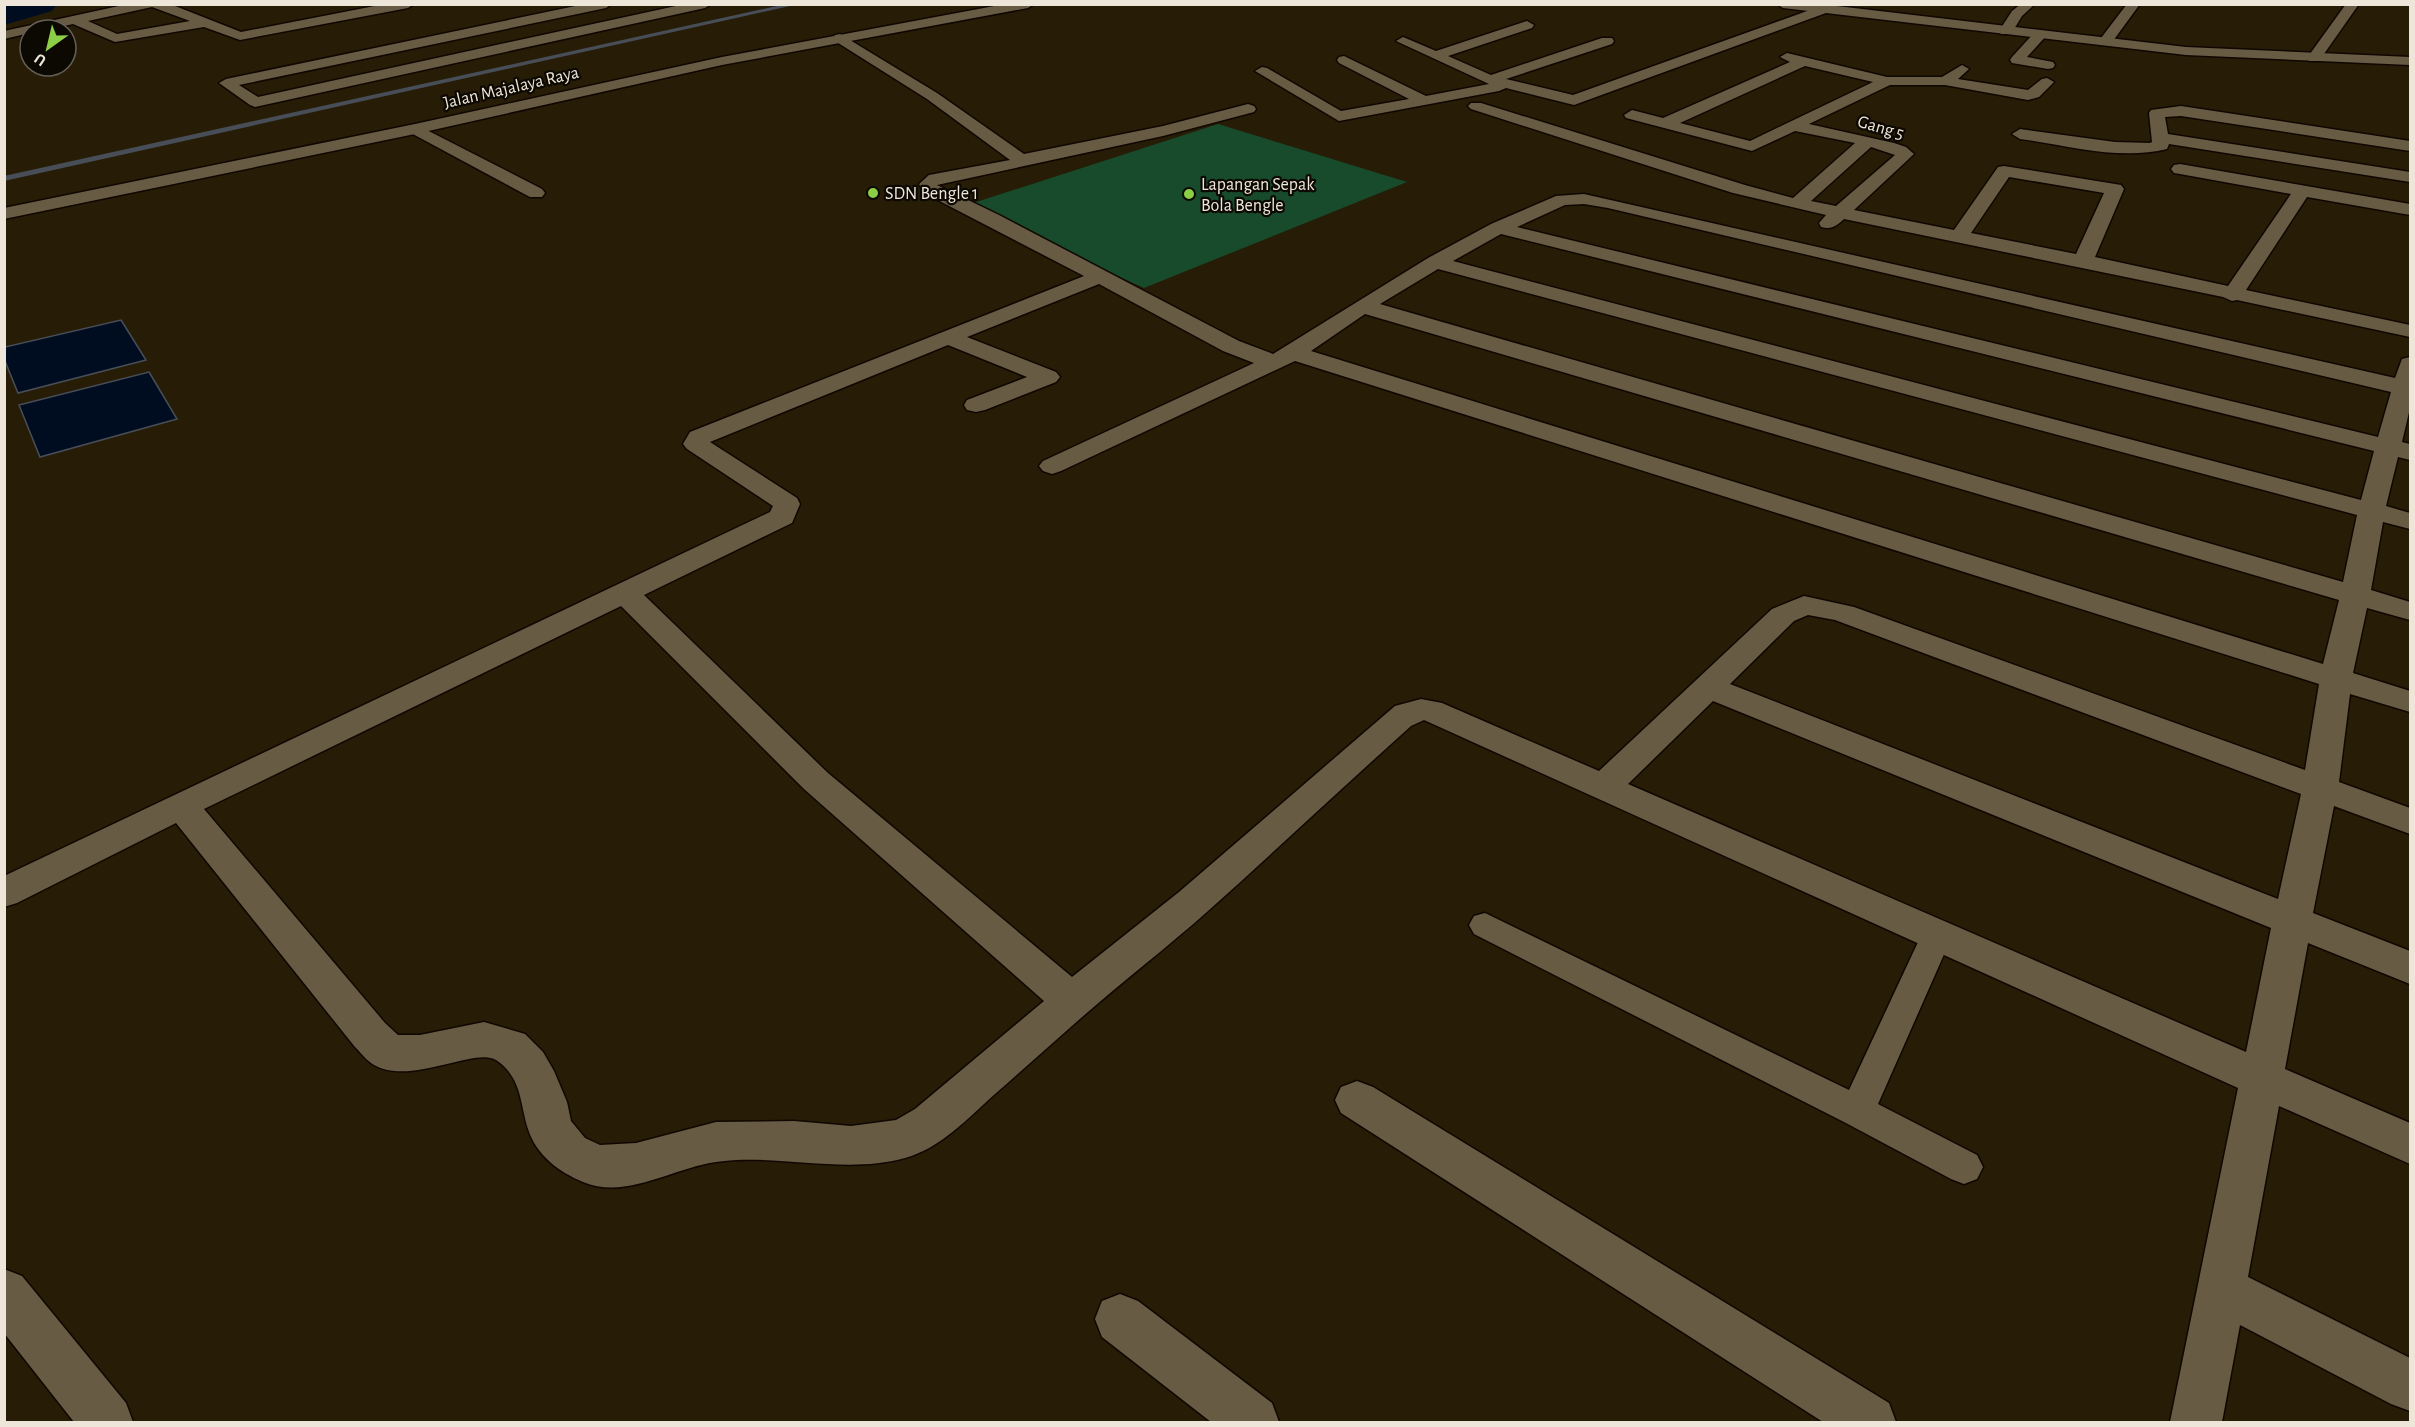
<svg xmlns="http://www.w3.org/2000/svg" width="2415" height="1427" font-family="'Alegreya Sans',sans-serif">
<rect width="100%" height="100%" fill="#271d07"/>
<!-- green -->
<path fill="#174b2b" d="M1218,124L1407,182L1144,288L964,206Z"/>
<!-- water -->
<path fill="#000d20" stroke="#474e58" stroke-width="1.5" d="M121,320L146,360L18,393L5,361V347Z
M149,372L177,419L40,457L19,405Z"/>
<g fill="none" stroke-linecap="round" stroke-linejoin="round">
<!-- stream -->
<path fill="#474e58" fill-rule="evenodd" d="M786,4H799L4,181V176Z"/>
<!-- river -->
<path fill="#000d20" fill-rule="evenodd" d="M4,4H57L52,11L4,25Z"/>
<!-- lane casing -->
<g stroke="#100700" stroke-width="3">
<path id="lane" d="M1485,913L1849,1090L1926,925L1937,922L1948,925L1953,934L1878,1104L1977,1155L1983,1167L1977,1179L1964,1184L1951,1179L1844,1122L1474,934L1469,925L1474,916Z"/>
</g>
<!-- street casing -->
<g stroke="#100700" stroke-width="3">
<path id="street" d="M128,4H170L241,32L385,4H414L408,8L240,40L204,27L115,42L73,24L46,30H30V33L4,39V31ZM152,7L190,21L117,34L88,21Z
M585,4H612L606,8L239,85L258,97L685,4H711L705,8L255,107L250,105L219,83L226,79Z
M2021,4H2035L2022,16L2011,34H2001L1999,31L2012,11Z
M2127,4H2140L2110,45H2100L2098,42Z
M2346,4H2359L2319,61H2309L2307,58Z
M1821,6L1827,10L1826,13L1574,105L1506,88L1499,91L1339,121L1255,71L1262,67L1267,68L1341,111L1409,99L1339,63L1337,60L1339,57L1344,56L1426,96L1489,84L1396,41L1403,37L1436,51L1527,21L1534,25L1532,28L1448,56L1491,75L1602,38H1612L1614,41L1612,44L1506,79L1573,95Z
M2040,31L2047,35L2027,57L2053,62L2055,65L2053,68L2048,69L2012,63L2010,60L2012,57L2035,32Z
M840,34L937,93L1024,154L1163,126L1248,104L1254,106L1256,109L1254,112L1163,136L937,185L999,215L1239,341L1273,354L1428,258L1491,224L1556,196L1584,194L2395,378L2402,359L2410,357V408L2402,442L2410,444V460L2398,457L2386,506L2410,513V529L2383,522L2371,590L2410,602V620L2367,608L2353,673L2410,691V712L2350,694L2339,782L2410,808V834L2334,806L2313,913L2410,951V984L2308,943L2285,1069L2410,1123V1164L2279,1106L2248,1277L2410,1358V1411L2391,1404L2240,1325L2222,1422H2170L2238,1088L1424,720L1411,726C1343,787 1276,850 1208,911C1164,950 1117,986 1073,1025C1047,1048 1021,1071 995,1094C968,1118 941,1148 905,1158C844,1175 777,1153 716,1162C673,1168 626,1200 583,1182C559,1172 536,1155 528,1129C520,1104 522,1077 496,1060C475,1047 411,1086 374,1065C367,1061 361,1053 355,1047L176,823L17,903L4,907V876L770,512L773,506L687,449L683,444L690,432L1084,276L924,193L919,184L929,175L1010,160L927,99L835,41L833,38L835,35ZM1584,204L1608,208L2391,392L2378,437L1517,227L1565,205ZM1501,234L2374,451L2361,500L1453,261ZM1438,269L2357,515L2343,582L1380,304ZM1099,284L1223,351L1254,363L1043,461L1039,466L1043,471L1052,474L1061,471L1295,361L2319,684L2305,770L1854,607L1804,596L1772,609L1599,771L1442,703L1421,699L1395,706L1179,892L1072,977L828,773L644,595L792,523L800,504L797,498L710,442L948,345L1027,377L967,400L964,405L967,410L976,412L985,410L1056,382L1060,377L1056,372L967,337ZM1365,314L2339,600L2323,664L1311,351ZM621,606L804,789L1044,1001L915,1109L896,1120L851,1126L794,1121L716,1122L636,1143L600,1145L585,1138L571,1121L567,1102L554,1071L543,1052L525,1034L484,1022L420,1035H398L385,1023L204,809ZM1808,615L1835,620L2301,794L2278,899L1730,684L1794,621ZM1713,701L2271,928L2246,1052L1628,784Z
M1787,53L1887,77H1942L1962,65L1969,69L1958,79L2028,90L2042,79L2047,78L2054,82L2039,97L2028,100L1945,85H1890L1809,124L1894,143L1906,147L1914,154L1854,210L1954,230L1998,167L2004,166L2115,184L2121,185L2124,189L2095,257L2228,286L2291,194L2180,174L2174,173L2171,169L2174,165L2180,164L2410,204V215L2307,197L2246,290L2410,325V337L2237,300L2232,301L2223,297L1844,219C1836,226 1832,230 1821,227L1819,223L1826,215L1733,193L1471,109L1468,106L1471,103H1481L1745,185L1793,198L1855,143L1795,131L1752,151L1626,118L1624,115L1632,110L1663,118L1790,62L1780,57ZM1805,66L1873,82L1750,141L1680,123ZM1871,147L1895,155L1836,206L1811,201ZM2009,177L2104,193L2076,254L1971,233Z
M2181,106L2410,141V151L2181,116L2165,117L2168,134L2410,172V182L2169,144L2167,149C2119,161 2068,145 2020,139L2012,134L2020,129L2115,142L2150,143L2152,142L2149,113L2151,110Z
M415,124L542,189L545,193L542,197H530L409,132L407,129Z
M1357,1081L1373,1087L1889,1403L1896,1422H1823L1341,1113L1335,1100L1341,1087Z
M4,1269L22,1276L126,1403L133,1422H74L4,1333Z
M1120,1294L1138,1301L1272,1403L1279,1422H1211L1102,1337L1095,1319L1102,1301Z"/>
</g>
<!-- secondary casing -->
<g stroke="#100700" stroke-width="3">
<path id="secondary" d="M1005,4H1034L1028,8L722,65L415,134L4,219V208L415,124L722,57Z
M1777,4H1820L2186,47L2410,57V65L2186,55L1783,8Z"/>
</g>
<!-- lane -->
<use href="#lane" fill="#675b44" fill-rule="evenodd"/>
<!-- street -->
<use href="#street" fill="#675b44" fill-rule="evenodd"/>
<!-- secondary -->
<use href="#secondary" fill="#675b44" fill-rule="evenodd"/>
</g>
<!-- markers -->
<g fill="#8cce45" stroke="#0c0802" stroke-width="2">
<circle cx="873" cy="193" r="6"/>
<circle cx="1189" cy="194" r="6"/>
</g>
<g text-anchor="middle" stroke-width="4.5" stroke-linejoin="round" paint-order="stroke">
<!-- far-street labels -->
<g font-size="18" fill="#ede6d9" stroke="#0c0802">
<text transform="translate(511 87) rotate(-13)" y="6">Jalan Majalaya Raya</text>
<text transform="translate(1881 127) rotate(16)" y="6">Gang 5</text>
</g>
<!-- far-poi labels -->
<g font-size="18" fill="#ede6d9" stroke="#0c0802" text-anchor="start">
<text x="1201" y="190">Lapangan Sepak<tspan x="1201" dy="21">Bola Bengle</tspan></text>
<text x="885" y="199">SDN Bengle 1</text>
</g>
</g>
<!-- border -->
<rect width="2415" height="1427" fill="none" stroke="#ede6d9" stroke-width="12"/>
<!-- north arrow -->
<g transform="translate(48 48) rotate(214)"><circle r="28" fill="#0c0802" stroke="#666158" stroke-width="1.5"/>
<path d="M0-4.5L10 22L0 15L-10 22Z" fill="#8cce45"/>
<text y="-9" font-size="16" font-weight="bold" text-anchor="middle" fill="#ede6d9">U</text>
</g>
</svg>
